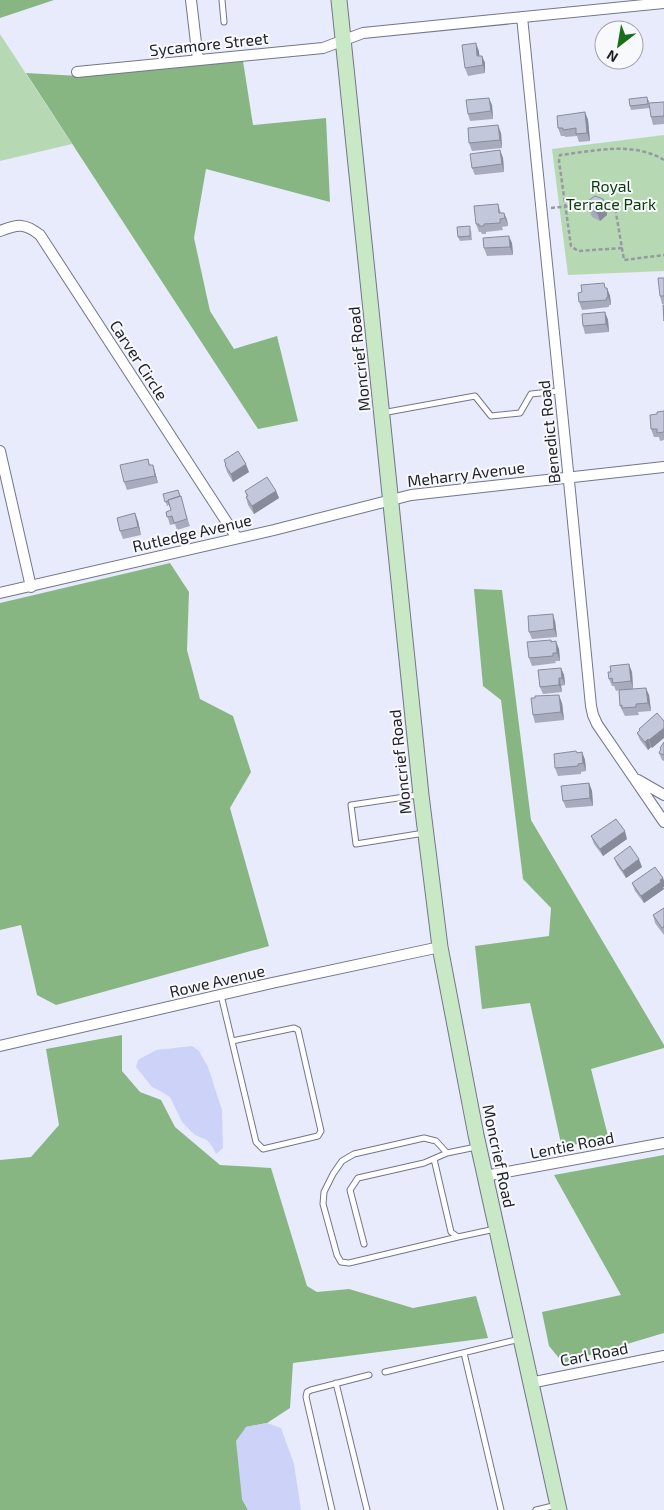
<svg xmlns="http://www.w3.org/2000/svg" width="664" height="1510" font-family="'Exo 2',sans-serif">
<rect width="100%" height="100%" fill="#e8ebfc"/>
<!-- green -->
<path fill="#b6d9b3" d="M0,34L72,144L0,161Z
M664,135V271L568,275L552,149Z"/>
<!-- forest -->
<path fill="#87b683" d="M0,0H54L0,18Z
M243,61L253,125L326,118L330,202L206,169L194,238L210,311L234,349L277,336L298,421L258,429L26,73L79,76Z
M170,563L189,592L187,650L200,699L233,716L251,772L230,808L269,946L56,1005L37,995L21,925L0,930V603Z
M474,589L502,590L531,820L664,1045V1048L591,1069L608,1136L562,1148L530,1003L482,1009L475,946L549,936L551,908L523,879L501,700L483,686Z
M122,1035V1071L140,1092L161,1100L175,1127L220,1165L271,1168L307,1286L317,1292L349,1289L413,1308L476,1296L488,1338L293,1363L290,1408L267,1423L246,1427L242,1499L248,1510H0V1160L31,1157L59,1125L46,1049Z
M664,1155V1333L563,1363L549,1346L542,1312L621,1295L554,1175Z"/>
<!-- water -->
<path fill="#cdd2f8" d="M192,1046L199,1051L208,1067L222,1110L223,1148L216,1154L212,1146L207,1140L195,1135L182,1122L170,1097L162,1092L152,1087L136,1067L138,1060L156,1050Z
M267,1423L281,1428L294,1464L301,1510H248L242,1499L236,1441L246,1427Z"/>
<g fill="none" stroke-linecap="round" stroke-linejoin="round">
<!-- lane casing -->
<g stroke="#737689" stroke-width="7">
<path id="lane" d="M222,0L224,22
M382,413L475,396L491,416L520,413L531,394L559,391
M418,795L351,805L356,844L424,833
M221,995C233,1044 244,1093 256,1142L263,1149L318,1136L321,1131L298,1030L294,1028L232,1041
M447,1153L436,1141L424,1138L354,1154L342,1161L333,1174L324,1192L323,1204L337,1255L341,1262L349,1263L458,1237
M434,1159L451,1232L458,1237L495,1229
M364,1244L350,1190L358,1178L424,1163L447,1153L476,1147
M464,1353L501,1510
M385,1372L520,1339
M336,1383L367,1510
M332,1510L306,1397L307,1392L311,1390L369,1375
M536,1510L557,1505"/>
</g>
<!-- street casing -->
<g stroke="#737689" stroke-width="12">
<path id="street" d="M191,0L198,60
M522,17L570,491L591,706L593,715L597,724L664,822
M77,72L323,48L363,33L664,3
M0,231C18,224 25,223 40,235L237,538
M0,451L31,587
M0,593L274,530L411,495L664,467
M638,780L664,795
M0,1046L272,983L440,947
M485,1176L664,1143
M530,1383L664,1356"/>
</g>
<!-- secondary casing -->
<g stroke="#737689" stroke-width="17">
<path id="secondary" d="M339,0L421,795L440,947L476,1135L559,1510"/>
</g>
<!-- path -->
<path stroke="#9698a5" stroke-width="2.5" stroke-dasharray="4 2.5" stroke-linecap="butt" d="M603,203L614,201L624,260L664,255
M551,208L590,204
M622,248L578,251L571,246L559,161L560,155C595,151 633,141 664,160"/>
<!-- lane -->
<use href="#lane" stroke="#fff" stroke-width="5"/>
<!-- street -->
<use href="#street" stroke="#fff" stroke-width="10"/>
<!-- secondary -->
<use href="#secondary" stroke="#c8e8c6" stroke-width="15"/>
</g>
<!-- wall -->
<path fill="#a8abbd" d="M479,51V56H482L485,63V73L468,76L465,68Z
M649,100V103L664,102V124L653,125L651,117L650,108L631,110L630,106Z
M492,105L493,119L470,121L468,114Z
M585,112L588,120L590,141L579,142L577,136L565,137V136H561L558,128Z
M501,133L502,148L472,151L469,143Z
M500,150L503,158L504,172L475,175L472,168Z
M603,199L606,207L607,215L600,221L592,217L589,209Z
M498,204L501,213H504L507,220L508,226L502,227L503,230L486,232V234H482L481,232H479L476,224Z
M471,230L472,240L460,241L458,237Z
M512,243L513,255L487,256L484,248Z
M664,278V304H662L660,296Z
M607,288L610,296L611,305H609V307L582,310L579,302L582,292Z
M605,312L608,320L609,332L585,334L583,326Z
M664,411V440L660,441L659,437H654L651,429L657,414Z
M148,459L150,465H153L155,472L158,483L127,490L124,482Z
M224,460L249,472L233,482L227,472Z
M178,490L190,526L177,530L175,524L170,525L166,512L171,510L169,505L167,506L163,494Z
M245,491H276L279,498L254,514L248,505L246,497H247Z
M138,521L141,535L123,539L120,531Z
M555,621L557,637L532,639L529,632Z
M551,640L552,642L559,649L560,661H555L556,663L532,666L529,658Z
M561,668L564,675L565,685L561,686L562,692L543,694L540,687Z
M632,672L633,689L649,695L651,711L638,712L639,715L625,716L620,706L619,690L616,691L614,686H612L609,679Z
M535,698L562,703L564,720L535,723L533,715Z
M657,713L652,748L651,747L648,750L640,740L637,733L639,731V729Z
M664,742V761L662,760L659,753L661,750L660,748Z
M582,752L585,760L586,771L581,772V774L558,776L555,768L577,753Z
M589,783L592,791L593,806L566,808L563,801Z
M591,836L627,839L603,856L594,844Z
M614,858L642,867L626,878L617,865Z
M663,878L664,881V887H663L664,889L644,903L635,891L632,883Z
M664,908V935L655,923L653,915Z"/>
<!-- shaded-wall -->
<path fill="#888b9a" d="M476,43L479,51L480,64L477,56Z
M482,56L485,63V73L483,65Z
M489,98L492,105L493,119L491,111Z
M585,112L588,120L590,141L587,133Z
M498,125L501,133L502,148L500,140Z
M500,150L503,158L504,172L502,164Z
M603,199L606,207L607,215L600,221L597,213Z
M504,213L507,220L508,226L505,218Z
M509,236L512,243L513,255L510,247Z
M607,288L610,296L611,305L608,297Z
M605,312L608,320L609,332L606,324Z
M246,464L249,472L233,482L231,474Z
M153,465L155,472L158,483L155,476Z
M276,491L279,498L254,514L252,506Z
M135,513L138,521L141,535L138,527Z
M553,614L555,621L557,637L554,629Z
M556,641L559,649L560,661L557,653Z
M629,664L632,672L633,689L631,681Z
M561,668L564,675L565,685L562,678Z
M559,678L561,686L562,692L559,685Z
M646,688L649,695L651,711L648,703Z
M559,695L562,703L564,720L561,712Z
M664,728V738L652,748L649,740Z
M648,739L651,747L648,750L645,742Z
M582,752L585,760L586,771L583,763Z
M589,783L592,791L593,806L590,798Z
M625,831L627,839L603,856L600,849Z
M639,859L642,867L626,878L623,871Z
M663,878L664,881V887H663L664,889L644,903L641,896Z"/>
<!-- building -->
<path fill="#c3c7dc" stroke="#888b9a" d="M476,43L477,56H482L483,65L465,68L462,45Z
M647,97L648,104L630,106L629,99Z
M489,98L491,111L468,114L466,100Z
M664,102V116L651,117L649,103Z
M585,112L587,133L576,134V128L563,130V128H558L557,116Z
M498,125L500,140L469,143L468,128Z
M500,150L502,164L472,168L470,154Z
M595,196L603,199L604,207L597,213L589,209L588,201Z
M498,204L499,213H504L505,218L500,219V223L484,224V226H479V224H476L474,206Z
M470,226V236L458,237L457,227Z
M509,236L510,247L484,248L483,238Z
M658,278H664V296H660Z
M604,283L605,288H607L608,297L606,298L607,300L579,302L578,293L582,292L581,285Z
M663,305H664V321Z
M605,312L606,324L583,326L582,314Z
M664,411V432L657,433V429H651L650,415L657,414V412Z
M238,451L246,464L231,474L225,465L226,464L224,460Z
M148,459L149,465H153L155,476L124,482L120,465Z
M267,477L276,491L252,506L246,497L248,496L245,491Z
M178,490L180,496L168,500V501L165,502L163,494Z
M181,496L187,519L174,523L172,516L167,517L166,512L171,510L168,500Z
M135,513L138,527L120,531L117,518Z
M553,614L554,629L529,632L528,616Z
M551,640V642L556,641L557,653H553V656L529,658L527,642Z
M629,664L631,681L613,683L612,678L609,679L608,672H611L610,666Z
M561,668L562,678H559V685L540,687L538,670Z
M646,688L648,703L636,704V707L622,708V705L620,706L619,690Z
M559,695L561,712L533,715L531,698H535V696Z
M657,713L664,721V728L649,740L648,739L645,742L637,733L640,730L639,729Z
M664,742V755L659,753L661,749L660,748Z
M576,751L577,753L582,752L583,763L578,764V766L555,768L554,754Z
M589,783L590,798L563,801L561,786Z
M616,819L625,831L600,849L591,836Z
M630,846L639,859L623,871L614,858Z
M655,867L663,878L660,880L661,882L641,896L632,883Z
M664,908V927L662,928L653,915Z"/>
<g text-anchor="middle" stroke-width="4" stroke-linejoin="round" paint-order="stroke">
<!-- street labels -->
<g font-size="16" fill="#1f2027" stroke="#f8f9fd">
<text transform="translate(209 44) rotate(-6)" y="6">Sycamore Street</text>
<text transform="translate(359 359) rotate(-96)" y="6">Moncrief Road</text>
<text transform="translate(139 360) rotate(57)" y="6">Carver Circle</text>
<text transform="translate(549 432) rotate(-96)" y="6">Benedict Road</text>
<text transform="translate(466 474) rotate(-7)" y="6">Meharry Avenue</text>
<text transform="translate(192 533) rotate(-13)" y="6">Rutledge Avenue</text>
<text transform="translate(400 762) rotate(-96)" y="6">Moncrief Road</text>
<text transform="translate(217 981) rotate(-13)" y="6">Rowe Avenue</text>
<text transform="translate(572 1145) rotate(-11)" y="6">Lentie Road</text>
<text transform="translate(499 1156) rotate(78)" y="6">Moncrief Road</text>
<text transform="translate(594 1354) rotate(-11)" y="6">Carl Road</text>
</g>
<!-- park labels -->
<g font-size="16" fill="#093c08" stroke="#f8f9fd">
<text x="611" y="192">Royal<tspan x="611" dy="18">Terrace Park</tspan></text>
</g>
</g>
<!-- north arrow -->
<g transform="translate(619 45) rotate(211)"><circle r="24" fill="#f8f9fd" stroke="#a1a2a7"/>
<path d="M0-4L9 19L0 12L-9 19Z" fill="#196f18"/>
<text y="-8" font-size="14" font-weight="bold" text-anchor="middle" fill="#1f2027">N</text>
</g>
</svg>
